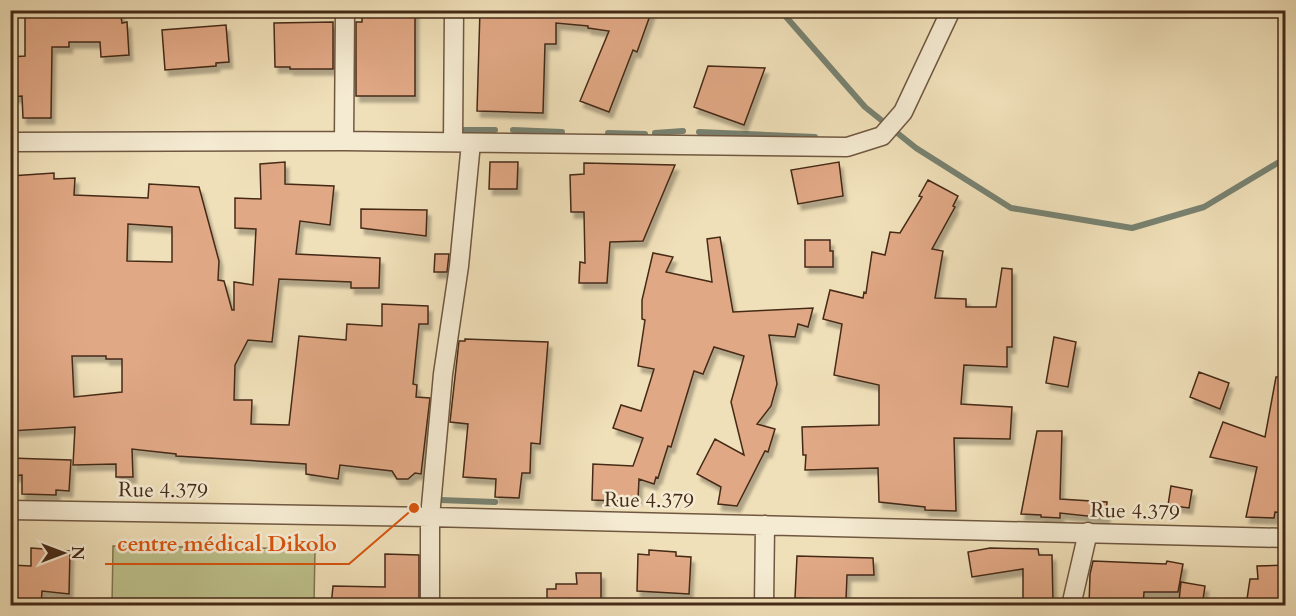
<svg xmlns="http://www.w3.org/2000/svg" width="1296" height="616" font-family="Cardo,serif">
<defs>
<filter id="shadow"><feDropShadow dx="3.5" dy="6" stdDeviation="1.5" flood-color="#0004"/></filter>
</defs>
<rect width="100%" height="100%" fill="#f0e0b9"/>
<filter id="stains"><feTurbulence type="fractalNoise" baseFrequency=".00333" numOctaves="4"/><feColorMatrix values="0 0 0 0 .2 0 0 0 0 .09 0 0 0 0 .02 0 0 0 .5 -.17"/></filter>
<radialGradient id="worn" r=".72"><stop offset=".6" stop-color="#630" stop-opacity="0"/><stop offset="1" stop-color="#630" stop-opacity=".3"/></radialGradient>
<!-- green -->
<path fill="#bdc18c" stroke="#817652" stroke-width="1.5" d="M113,546L315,549L314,605H112Z"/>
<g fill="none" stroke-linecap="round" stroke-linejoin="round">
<!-- stream -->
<path stroke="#788271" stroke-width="6" d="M780,10L865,107L916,148L1011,208L1132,228L1204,207L1286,158
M464,130H495
M513,130L562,132
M699,132L815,137
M608,133L645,134
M655,133L683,131
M440,500L495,502"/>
</g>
<!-- building -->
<path fill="#e1a885" stroke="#452a17" stroke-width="1.5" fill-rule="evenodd" filter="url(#shadow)" d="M25,10H120L122,23L127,22L129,55L101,57L100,42H69V47H52L51,118H23L22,96L10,97V57L25,56Z
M362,10H415V96H356V22H362Z
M480,10H652L637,52L633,50L609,112L580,101L609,31L588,28V26L556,23V44H545L543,113L477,111Z
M333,22V69H290V67H275L274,23Z
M226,25L229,62L216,63V66L165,70L162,30Z
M708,66L765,68L744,125L694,107Z
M285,162V184L334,186L330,225L300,221L296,254L380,258L379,288H351V282L279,279L272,342L248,340L235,365L234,400H252L251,424L289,425L299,336L346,340L347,324L382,326V304L428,306V324H419L413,384L417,385L416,397L430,398L421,474L415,473L408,479H397L392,471L340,465L338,479L306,474V464L176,456V454L132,449L133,477H116V464L73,465L75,427L10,431V176L54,173V179L75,178L74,195L148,198L149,184L199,187L219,261L218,280L224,281L232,310H234V282L253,285L256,229L235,228V198L261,199L260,164ZM128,224L172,227V262L127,261ZM72,356H106V359H122V392L74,397Z
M490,162H518L517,189H489Z
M839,162L843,196L798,204L791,170Z
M584,163L675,165L643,241L610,242L607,283H579L580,262L585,263L584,212H571L570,175L584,174Z
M928,180L958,196L953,206L955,207L932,249L943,251L935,298L966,299V307H996L1002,268L1012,269V347H1007V367L964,365L961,404L1012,407L1010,439L954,438L956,511L925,510V507L879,502L878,468L805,470L806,455H803L802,427L879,425V385L834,375L842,324L823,319L830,290L863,298L864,292L866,293L872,252L885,255L890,232L900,233L922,197L919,196Z
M361,209L427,210L426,236L361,228Z
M720,237L733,312L813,308L808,327L798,324L795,337L769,335L777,384L771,406L757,424L775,429L768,452L765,451L737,506L718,504L721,487L697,474L715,439L744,455L731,402L744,356L714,347L703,374L694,371L671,447L668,446L658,478L656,477L654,484L639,479L638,499L619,498L618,501L592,500L593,464L633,466L643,438L613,428L621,405L641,411L654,369L638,366L645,320L642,319V300L653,253L673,257L666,272L712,282L707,239Z
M805,240H830V251H833V267H805Z
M435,254H449L447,272H434Z
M1054,337L1076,342L1068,387L1046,383Z
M465,339L548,342L540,444L531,443L530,473H522L519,498L495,497L496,479L463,477L468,424L450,422L459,341H465Z
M1199,372L1229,383L1220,409L1190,397Z
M1276,377H1286V513L1275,512L1274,518L1246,517L1257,467L1210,457L1223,422L1265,437Z
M1037,431H1062L1060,499L1107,502L1106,518L1060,513V518L1041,517V515L1021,514Z
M10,458L71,460L69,491L56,490V495L22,494V475L10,476Z
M1171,486L1192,490L1189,508L1168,505Z
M31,548L70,551L69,594L42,591L41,606H10V565L31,566Z
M990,548L1038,549L1039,555H1052L1053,603L1023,605V569L972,577L968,552Z
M649,550L676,552V556L691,557L689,594L637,591L638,554L649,555Z
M385,554L419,555V606H331L333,586L385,587Z
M797,556L873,558L874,575H847L846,600L795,598Z
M1093,561L1166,564L1167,561L1183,564L1178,592H1144L1143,606H1089L1090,574Z
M1286,565V606H1246L1250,579H1258L1257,566Z
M576,573H601V606H547V589H556V584H577Z
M1181,582L1205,586L1202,606H1182L1183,602L1179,601Z"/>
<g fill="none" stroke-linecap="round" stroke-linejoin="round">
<!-- street casing -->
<g stroke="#705840" stroke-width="21">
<path id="street" d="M344,141L345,10
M10,142L344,141L847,147L882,136L903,112L951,10
M453,142L454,10
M10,510L430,517L1286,538
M430,606V517L443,374L459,266L471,143
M764,606L765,525
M1071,606L1088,532"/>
</g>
<!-- street -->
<use href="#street" stroke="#f5ebd2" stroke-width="18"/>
</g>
<g text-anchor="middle" stroke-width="5" stroke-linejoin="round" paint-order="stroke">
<!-- street labels -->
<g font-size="21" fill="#452a17" stroke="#f5ebd2">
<text transform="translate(163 490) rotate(1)" y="7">Rue 4.379</text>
<text transform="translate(649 500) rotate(1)" y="7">Rue 4.379</text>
<text transform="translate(1135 511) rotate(2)" y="7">Rue 4.379</text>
</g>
</g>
<!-- callouts -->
<path fill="none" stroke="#d8540d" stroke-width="2" d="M414 508L349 564H105"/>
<circle fill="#d8540d" stroke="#f5ebd2" stroke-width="2" cx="414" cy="508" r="6"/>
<g font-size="22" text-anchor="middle" font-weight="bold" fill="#d8540d" stroke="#f5ebd2" stroke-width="5" stroke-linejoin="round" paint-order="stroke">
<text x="227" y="551">centre médical Dikolo</text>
</g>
<!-- margin -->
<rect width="1296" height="616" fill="none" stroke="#f0e0b9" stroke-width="36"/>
<rect x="12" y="12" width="1272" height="592" fill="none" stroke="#452a17" stroke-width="3"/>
<rect x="18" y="18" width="1260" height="580" fill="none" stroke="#452a17" stroke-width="1.5"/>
<!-- north arrow -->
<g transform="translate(63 553) rotate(90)" stroke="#f5ebd2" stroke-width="4.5" paint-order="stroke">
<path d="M0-4.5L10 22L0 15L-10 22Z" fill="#452a17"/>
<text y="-9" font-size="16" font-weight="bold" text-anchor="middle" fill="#452a17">N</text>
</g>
<rect width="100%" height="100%" filter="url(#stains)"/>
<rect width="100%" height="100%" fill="url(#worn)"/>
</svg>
